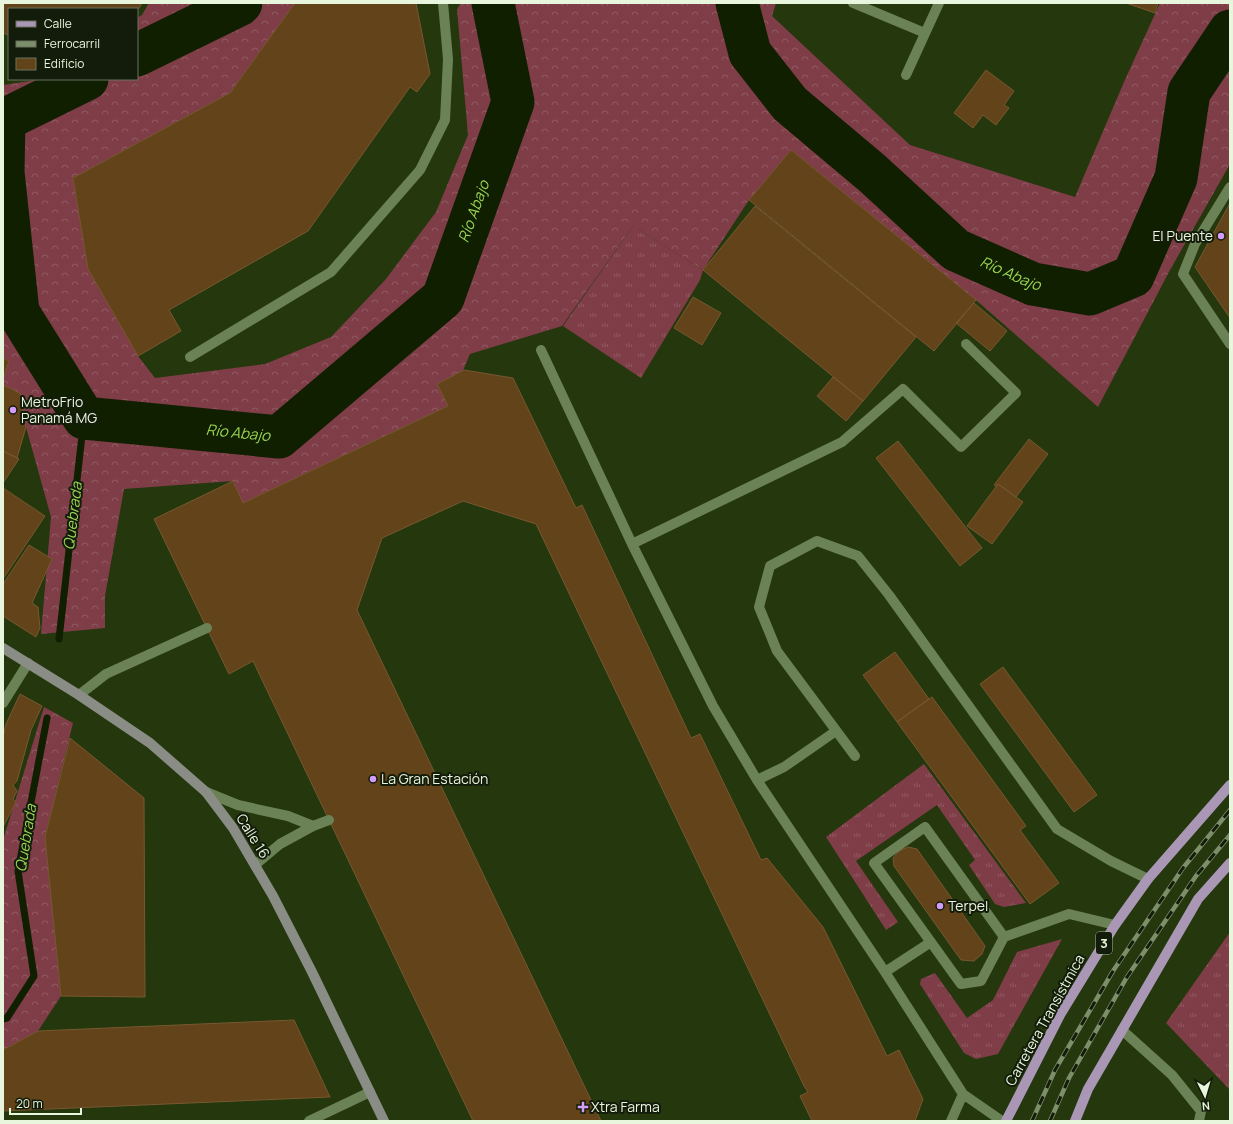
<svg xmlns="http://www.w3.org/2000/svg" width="1233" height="1124" font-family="Manrope,sans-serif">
<defs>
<pattern id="grass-tufts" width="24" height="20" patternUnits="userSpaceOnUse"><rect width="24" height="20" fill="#7f3d48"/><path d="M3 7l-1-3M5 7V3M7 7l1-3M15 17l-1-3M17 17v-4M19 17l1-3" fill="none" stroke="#915a62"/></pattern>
<pattern id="forest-crowns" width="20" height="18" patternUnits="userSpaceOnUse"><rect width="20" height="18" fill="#7f3d48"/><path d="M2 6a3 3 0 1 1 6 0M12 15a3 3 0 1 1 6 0" fill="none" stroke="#915a62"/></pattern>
</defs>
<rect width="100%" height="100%" fill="#24370d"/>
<!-- grass -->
<path fill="url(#grass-tufts)" d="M633,226L703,270L700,280L641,378L563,326Z
M924,764L1026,903L1004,907L995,904L969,865L975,860L937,805L856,861L898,922L886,930L826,837Z
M1230,932V1090L1166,1023Z
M1062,939L998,1054L976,1059L964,1053L920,984L921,979L935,973L967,1018L993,1000L1017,952Z"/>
<!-- forest -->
<path fill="url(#forest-crowns)" d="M149,3H295L230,93L73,178L88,269L138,356L155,378L265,364L331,337L386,279L436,212L468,135L457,9L461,3H776L772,16L910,145L1075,197L1124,82L1160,3H1230V164L1170,270L1098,407L976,300L791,150L749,200L703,270L633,226L562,326L470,354L448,406L243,503L233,481L124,489L105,596V628L41,634L51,517L26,427L20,393L3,385V379L9,361L3,358V85L43,79H137V18L142,15Z
M44,707L73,723L45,837L61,996L38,1031L3,1050V840Z"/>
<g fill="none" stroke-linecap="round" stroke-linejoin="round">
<!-- stream -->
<path stroke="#111f01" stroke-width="7" d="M59,639L84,418
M3,1019L7,1018L34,976L18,871L47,718"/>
<!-- river -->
<g stroke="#111f01" stroke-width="43">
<path id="s1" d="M737,3L750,53L790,104L872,173L956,250L1033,284L1090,294L1133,276L1176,178L1189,92L1230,31"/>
<path d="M137,55L239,5L241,3"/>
<path id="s2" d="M87,79L4,120L3,172L18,312L84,418L279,437L443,298L513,102L493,3"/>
</g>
</g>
<!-- building -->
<path fill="#62431a" stroke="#785830" d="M3,3H142L140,7L137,10L9,9V35L3,33Z
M295,3H416L430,74L417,92L410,87L308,231L169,310L181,331L138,356L88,269L73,178L230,93Z
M1126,3H1158L1155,13Z
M986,70L1014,91L1004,105L1009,108L996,125L983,115L973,128L954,113Z
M791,150L976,300L934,351L749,200Z
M1230,203V318L1195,267Z
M755,206L916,337L863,401L703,270Z
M693,297L721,313L702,345L674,328Z
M974,303L1007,331L990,351L956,323Z
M3,358L9,361L3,379Z
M464,370L513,378L576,508L582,505L691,738L700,734L761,860L767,858L823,927L887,1056L899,1050L923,1099L915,1121H812L800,1096L808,1092L804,1086L536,524L463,501L382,538L357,610L601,1121H473L253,661L229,674L154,519L233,481L243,503L448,406L437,384Z
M833,377L863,401L846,421L817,396Z
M3,385L20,393L26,427L17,458L3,451Z
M1029,439L1048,454L1016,497L998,484L996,486L994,485Z
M898,441L982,548L960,566L876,458Z
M3,451L19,459L3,483Z
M998,484L1023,502L992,544L967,526Z
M3,488L45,516L3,579Z
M29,545L52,559L32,603L38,607L40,628L36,637L3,616V584Z
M895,652L929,699L897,722L863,675Z
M1003,667L1097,795L1074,812L980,684Z
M20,694L42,706L31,730L17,781L13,785L17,791L13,799L16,802L3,827V737L6,724Z
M932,697L1026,826L1020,830L1059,883L1030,904L897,722Z
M70,738L144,798L145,997L61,996L45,837Z
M908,847L917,849L985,946L982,954L974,961L961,960L894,866L893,858L899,851Z
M294,1020L330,1097L3,1111V1050L38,1031Z"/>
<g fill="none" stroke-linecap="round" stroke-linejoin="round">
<!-- lane -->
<path stroke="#6b8256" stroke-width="10" d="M853,3L925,33
M906,75L939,3
M1230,187L1195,244L1183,274L1230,344
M541,350L632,544L713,706L757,780L885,972L963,1094L1002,1121
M190,357L331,272L420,170L445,120L448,59L443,3
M632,544L842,442L903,389L961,447L1016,393L966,344
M79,695L106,674L207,628
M3,703L28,663
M855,756L777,651L759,607L770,566L817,541L858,556L889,595L1057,829L1111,861L1148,879
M757,780L784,767L836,731
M206,792L238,805L288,816L313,826
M255,865L280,844L313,826L329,820
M1004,937L925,827L874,863L961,984L981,981L1004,937L1069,914L1115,925
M885,972L931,942
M1122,1030L1172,1075L1201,1111L1199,1121
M309,1121L370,1092
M951,1121L963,1094"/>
<!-- secondary -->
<path stroke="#8a8c86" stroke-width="10" d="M3,648L79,695L150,743L206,792L233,828L273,896L312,972L384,1121"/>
<!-- primary -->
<path stroke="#aa97b6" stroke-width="10" d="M1006,1121L1060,1015L1115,925L1148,879L1230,785
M1075,1121L1088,1089L1198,899L1230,863"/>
<!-- rail casing -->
<g stroke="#7d8e6b" stroke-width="4.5">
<path id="rail" d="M1032,1121L1055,1070L1113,971L1183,868L1230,810
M1050,1121L1069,1078L1127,977L1196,876L1230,835"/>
</g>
<!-- rail -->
<use href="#rail" stroke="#131c0a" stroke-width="3" stroke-dasharray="9" stroke-linecap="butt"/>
</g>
<!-- markers -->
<g fill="#d49cfb" stroke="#131c0a" stroke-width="1.5">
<circle cx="1221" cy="236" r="4"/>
<circle cx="13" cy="410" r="4"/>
<circle cx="373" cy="779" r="4"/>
<circle cx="940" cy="906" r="4"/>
<path d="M581 1101h4v4h4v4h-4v4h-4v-4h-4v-4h4z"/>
</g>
<g text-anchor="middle" stroke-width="4" stroke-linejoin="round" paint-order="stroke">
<!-- shield labels -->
<rect fill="#131c0a" stroke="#a8b59e" stroke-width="1" x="1096" y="932" width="16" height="22" rx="3"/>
<g font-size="13" font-weight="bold" fill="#e8f6dd">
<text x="1104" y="948">3</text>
</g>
<!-- poi labels -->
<g font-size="14" fill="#e8f6dd" stroke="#131c0a" text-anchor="start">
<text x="1213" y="241" text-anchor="end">El Puente</text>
<text x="21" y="407">MetroFrio<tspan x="21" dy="16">Panamá MG</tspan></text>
<text x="381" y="784">La Gran Estación</text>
<text x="948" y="911">Terpel</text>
<text x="591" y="1112">Xtra Farma</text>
</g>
<!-- street labels -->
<g font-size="14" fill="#e8f6dd" stroke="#131c0a">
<text transform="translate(253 836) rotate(58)" y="5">Calle 16</text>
<text transform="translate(1045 1020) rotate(-61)" y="5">Carretera Transístmica</text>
</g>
<!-- water labels -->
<g font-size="15" font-style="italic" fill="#99d553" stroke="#131c0a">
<text dy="5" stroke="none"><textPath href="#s2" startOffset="913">Río Abajo</textPath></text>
<text dy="5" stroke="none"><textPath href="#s1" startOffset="397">Río Abajo</textPath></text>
<text dy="5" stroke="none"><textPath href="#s2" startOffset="565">Río Abajo</textPath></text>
<text transform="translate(73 516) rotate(-83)" y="5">Quebrada</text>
<text transform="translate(26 838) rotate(-81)" y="5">Quebrada</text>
</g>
</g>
<!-- border -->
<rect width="1233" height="1124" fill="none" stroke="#e8f6dd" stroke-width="8"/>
<!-- legend -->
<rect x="8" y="8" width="130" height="72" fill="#131c0a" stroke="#68735e"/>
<rect x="16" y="21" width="20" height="6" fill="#aa97b6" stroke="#68735e"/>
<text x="44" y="28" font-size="12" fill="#e8f6dd">Calle</text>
<rect x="16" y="41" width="20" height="6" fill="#7d8e6b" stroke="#68735e"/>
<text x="44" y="48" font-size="12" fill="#e8f6dd">Ferrocarril</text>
<rect x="16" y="58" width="20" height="12" fill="#62431a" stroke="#68735e"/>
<text x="44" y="68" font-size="12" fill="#e8f6dd">Edificio</text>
<!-- north arrow -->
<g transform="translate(1205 1096) rotate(175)" stroke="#131c0a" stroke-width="3" paint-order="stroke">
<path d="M0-3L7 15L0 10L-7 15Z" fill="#e8f6dd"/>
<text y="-6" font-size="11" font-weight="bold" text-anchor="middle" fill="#e8f6dd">N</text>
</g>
<!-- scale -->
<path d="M10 1108v6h71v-6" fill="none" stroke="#e8f6dd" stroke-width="2"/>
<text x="16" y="1108" font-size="12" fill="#e8f6dd" stroke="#131c0a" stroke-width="3" paint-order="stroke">20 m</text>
</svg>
